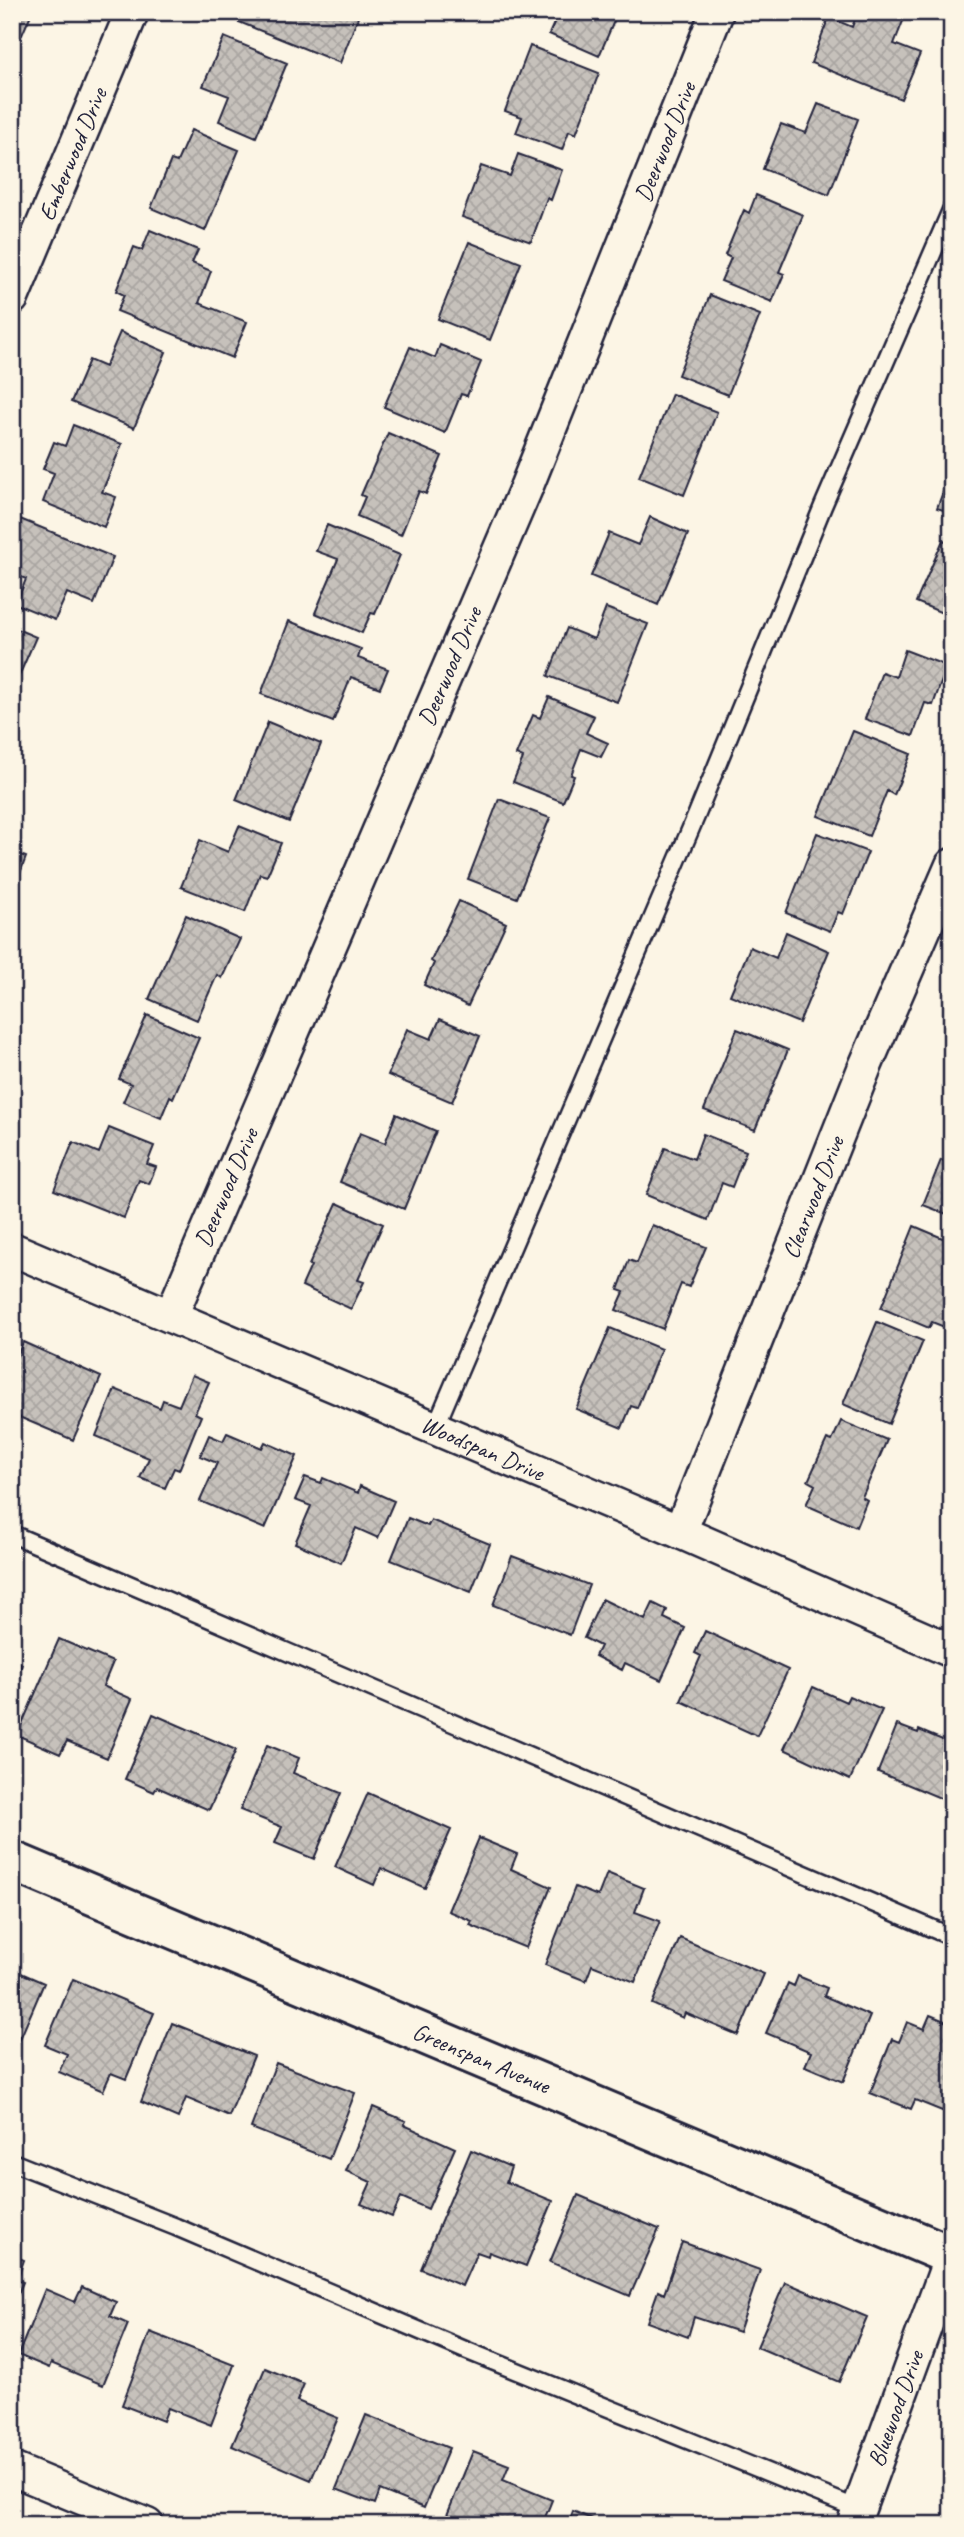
<svg xmlns="http://www.w3.org/2000/svg" width="964" height="2537" font-family="Caveat,sans-serif">
<defs>
<pattern id="building-cross-hatch" width="8" height="8" patternUnits="userSpaceOnUse" patternTransform="scale(1.75)"><rect width="8" height="8" fill="#c6c1bb"/><path d="M0 0l8 8M0 8l8-8" fill="none" stroke="#aaa6a2"/></pattern>
</defs>
<rect width="100%" height="100%" fill="#fcf5e5"/>
<filter id="ink" filterUnits="userSpaceOnUse"><feTurbulence type="fractalNoise" baseFrequency=".0143" numOctaves="2"/><feDisplacementMap in="SourceGraphic" scale="14" xChannelSelector="R" yChannelSelector="G"/><feConvolveMatrix kernelMatrix="1 2 1 2 8 2 1 2 1" color-interpolation-filters="sRGB"/></filter>
<g filter="url(#ink)">
<!-- building -->
<path fill="url(#building-cross-hatch)" stroke="#22223b" stroke-width="2" d="M12,12H32L22,35L12,31Z
M237,12H360L340,63L234,20Z
M559,12H618L599,56L549,34Z
M858,12H895L905,16L894,44L920,54L901,99L811,63L829,17L852,27Z
M224,37L287,63L256,137L219,121L229,96L203,86Z
M530,46L599,73L576,134L569,131L562,150L516,133L522,117L505,111Z
M818,104L858,119L829,195L763,169L781,124L806,133Z
M191,130L239,150L205,231L151,208L171,160L177,162Z
M518,154L562,170L551,200L547,198L531,242L462,217L481,166L510,176Z
M756,195L803,215L779,272L784,274L772,302L721,281L731,258L725,255L744,210L749,213Z
M150,230L198,250L192,263L211,271L199,303L247,322L232,358L117,311L124,295L116,291L134,247L142,250Z
M469,242L521,263L490,340L438,319Z
M710,295L760,315L728,395L678,375Z
M120,332L166,352L134,428L71,402L89,360L105,367Z
M440,345L481,362L467,396L461,394L445,433L384,407L410,347L435,358Z
M672,394L717,412L684,495L639,477Z
M73,425L122,444L102,492L116,497L104,527L43,502L54,473L43,469L54,442L65,446Z
M388,433L442,456L426,494L419,491L401,535L357,516L365,497L361,495Z
M952,468V513L937,508Z
M650,517L688,534L658,605L591,576L609,533L638,545Z
M20,519L113,557L94,604L67,593L55,620L16,604L26,579L12,573V539Z
M327,525L400,555L375,614L371,613L362,633L315,613L338,559L316,551Z
M943,540L952,544V617L916,602Z
M606,608L648,624L617,702L548,676L567,628L594,639Z
M289,621L361,649L358,658L388,669L380,688L351,677L333,722L261,694Z
M12,627L36,637L12,692Z
M905,650L947,666L933,705L925,703L913,736L865,719L882,672L896,677Z
M549,697L594,716L586,733L608,743L601,757L581,749L571,775L574,776L563,802L513,782L523,758L516,755L533,715L540,718Z
M268,722L321,744L289,822L236,800Z
M853,731L911,754L894,795L887,791L869,836L818,816Z
M499,799L550,818L517,898L468,879Z
M239,826L281,843L267,876L260,874L245,912L181,887L200,840L228,852Z
M817,833L868,852L843,914L838,912L830,931L786,913Z
M12,852L26,857L16,884L12,882Z
M459,901L506,923L468,1006L424,985L434,963L431,961Z
M186,915L240,939L222,978L217,975L197,1020L149,999Z
M786,932L829,951L799,1023L730,995L750,947L776,958Z
M147,1015L199,1038L173,1098L170,1096L161,1118L123,1102L131,1084L119,1079Z
M440,1019L480,1036L452,1102L388,1075L407,1029L431,1039Z
M737,1029L788,1050L755,1130L704,1110Z
M396,1114L436,1131L404,1209L340,1182L360,1133L385,1143Z
M109,1128L154,1146L147,1164L156,1167L149,1184L139,1180L124,1218L54,1190L73,1142L99,1153Z
M703,1134L746,1151L732,1187L722,1183L708,1220L646,1195L665,1148L694,1159Z
M941,1160L952,1164V1216L923,1205Z
M337,1203L383,1224L358,1280L364,1282L351,1309L302,1286L311,1266L309,1265Z
M652,1225L706,1247L689,1287L681,1284L663,1329L616,1310L624,1292L618,1290L629,1260L637,1263Z
M914,1226L952,1242V1330L932,1322L929,1328L881,1308Z
M877,1322L923,1341L889,1424L843,1404Z
M610,1328L661,1349L637,1408L631,1406L622,1428L576,1409Z
M23,1342L101,1377L73,1440L12,1414V1367Z
M192,1375L209,1382L195,1413L201,1416L179,1470L174,1468L165,1488L140,1478L149,1458L96,1436L115,1389L160,1408L163,1400L179,1406Z
M841,1421L887,1440L862,1497L867,1500L856,1527L806,1505L815,1485L808,1481L827,1439L832,1441Z
M227,1433L262,1448L265,1442L297,1456L265,1529L200,1501L217,1463L200,1456L209,1435L223,1441Z
M305,1477L321,1483L323,1478L358,1493L360,1486L394,1501L378,1538L356,1528L341,1563L295,1543L311,1506L295,1500Z
M408,1518L428,1526L431,1520L490,1544L471,1592L391,1560Z
M512,1556L589,1585L570,1635L493,1605Z
M602,1599L645,1620L653,1603L667,1610L664,1618L685,1628L661,1680L625,1663L622,1670L595,1656L600,1646L584,1638Z
M705,1631L788,1670L757,1736L681,1701L701,1656L695,1653Z
M59,1639L113,1662L103,1686L132,1699L107,1758L67,1741L60,1754L17,1735Z
M12,1660L22,1664L12,1686Z
M813,1687L846,1702L849,1696L882,1710L850,1780L784,1749Z
M153,1714L236,1750L209,1810L157,1787L154,1792L125,1779Z
M897,1725L918,1733L919,1730L952,1744V1803L878,1772Z
M267,1745L299,1758L293,1773L341,1793L314,1859L275,1843L282,1827L240,1810Z
M368,1793L451,1830L425,1888L381,1868L374,1885L335,1867Z
M479,1838L517,1854L511,1869L551,1887L526,1948L470,1925L472,1921L448,1911Z
M607,1873L644,1888L635,1912L660,1921L635,1982L592,1965L586,1981L545,1965L575,1887L598,1896Z
M680,1938L764,1974L738,2035L685,2013L683,2018L652,2004Z
M12,1969L44,1983L17,2046L12,2044Z
M798,1976L827,1988L824,1996L870,2016L843,2082L805,2066L811,2052L766,2033L788,1983L794,1986Z
M73,1979L154,2013L126,2079L111,2073L103,2091L59,2072L67,2054L45,2045Z
M930,2015L952,2024V2115L915,2100L911,2109L870,2093L892,2039L899,2042L907,2022L924,2029Z
M172,2023L254,2056L229,2116L186,2098L178,2118L141,2102Z
M276,2063L355,2093L329,2159L251,2128Z
M373,2107L406,2121L404,2125L455,2148L428,2209L401,2197L392,2217L361,2204L371,2182L346,2171Z
M471,2150L511,2167L506,2182L553,2201L526,2266L489,2252L488,2256L477,2252L462,2286L421,2269Z
M578,2195L659,2229L630,2296L550,2262Z
M682,2242L760,2270L739,2332L694,2317L688,2337L647,2322L658,2291L664,2294Z
M12,2255L24,2260L17,2280L23,2282L12,2308Z
M785,2282L867,2317L839,2382L757,2347Z
M82,2287L116,2302L110,2316L128,2324L103,2385L51,2363L49,2368L18,2355L45,2289L75,2302Z
M150,2332L234,2365L211,2425L168,2408L163,2421L122,2405Z
M265,2368L304,2384L297,2401L338,2418L311,2480L232,2446Z
M366,2415L449,2448L424,2508L380,2490L375,2504L336,2489Z
M473,2451L509,2465L503,2480L552,2500L542,2525H443Z
M573,2511L606,2525H568Z"/>
<g fill="none" stroke-linecap="round" stroke-linejoin="round">
<!-- lane casing -->
<g stroke="#22223b" stroke-width="21">
<path id="lane" d="M435,1428L697,814L823,506L952,208
M12,1534L952,1937
M12,2162L176,2227L465,2350L858,2509"/>
</g>
<!-- street casing -->
<g stroke="#22223b" stroke-width="37">
<g id="street">
<path id="s1" d="M12,298L132,12"/>
<path id="s2" d="M12,1249L680,1532L952,1651"/>
<path id="s3" d="M171,1316L526,488L717,12"/>
<path id="s4" d="M680,1532L864,1069L952,865"/>
<path d="M12,2469L147,2525"/>
<path id="s5" d="M853,2525L952,2253"/>
</g>
</g>
<!-- secondary casing -->
<g stroke="#22223b" stroke-width="44">
<g id="secondary">
<path id="s6" d="M12,1861L952,2256"/>
</g>
</g>
<!-- lane -->
<use href="#lane" stroke="#fcf5e5" stroke-width="16"/>
<!-- street -->
<use href="#street" stroke="#fcf5e5" stroke-width="32"/>
<!-- secondary -->
<use href="#secondary" stroke="#fcf5e5" stroke-width="38"/>
</g>
</g>
<g text-anchor="middle" stroke-width="5" stroke-linejoin="round" paint-order="stroke">
<!-- street labels -->
<g font-size="24" fill="#22223b" stroke="#fcf5e5">
<text dy="8" stroke="none"><textPath href="#s3" startOffset="1274">Deerwood Drive</textPath></text>
<text dy="8" stroke="none"><textPath href="#s1" startOffset="156">Emberwood Drive</textPath></text>
<text dy="8" stroke="none"><textPath href="#s3" startOffset="707">Deerwood Drive</textPath></text>
<text dy="8" stroke="none"><textPath href="#s3" startOffset="140">Deerwood Drive</textPath></text>
<text dy="8" stroke="none"><textPath href="#s4" startOffset="360">Clearwood Drive</textPath></text>
<text dy="8" stroke="none"><textPath href="#s2" startOffset="511">Woodspan Drive</textPath></text>
<text dy="8" stroke="none"><textPath href="#s6" startOffset="509">Greenspan Avenue</textPath></text>
<text dy="8" stroke="none"><textPath href="#s5" startOffset="124">Bluewood Drive</textPath></text>
</g>
</g>
<!-- margin -->
<rect width="964" height="2537" fill="none" stroke="#fcf5e5" stroke-width="42"/>
<rect x="21" y="21" width="922" height="2495" fill="none" stroke="#22223b" stroke-width="2.5" filter="url(#ink)"/>
</svg>
